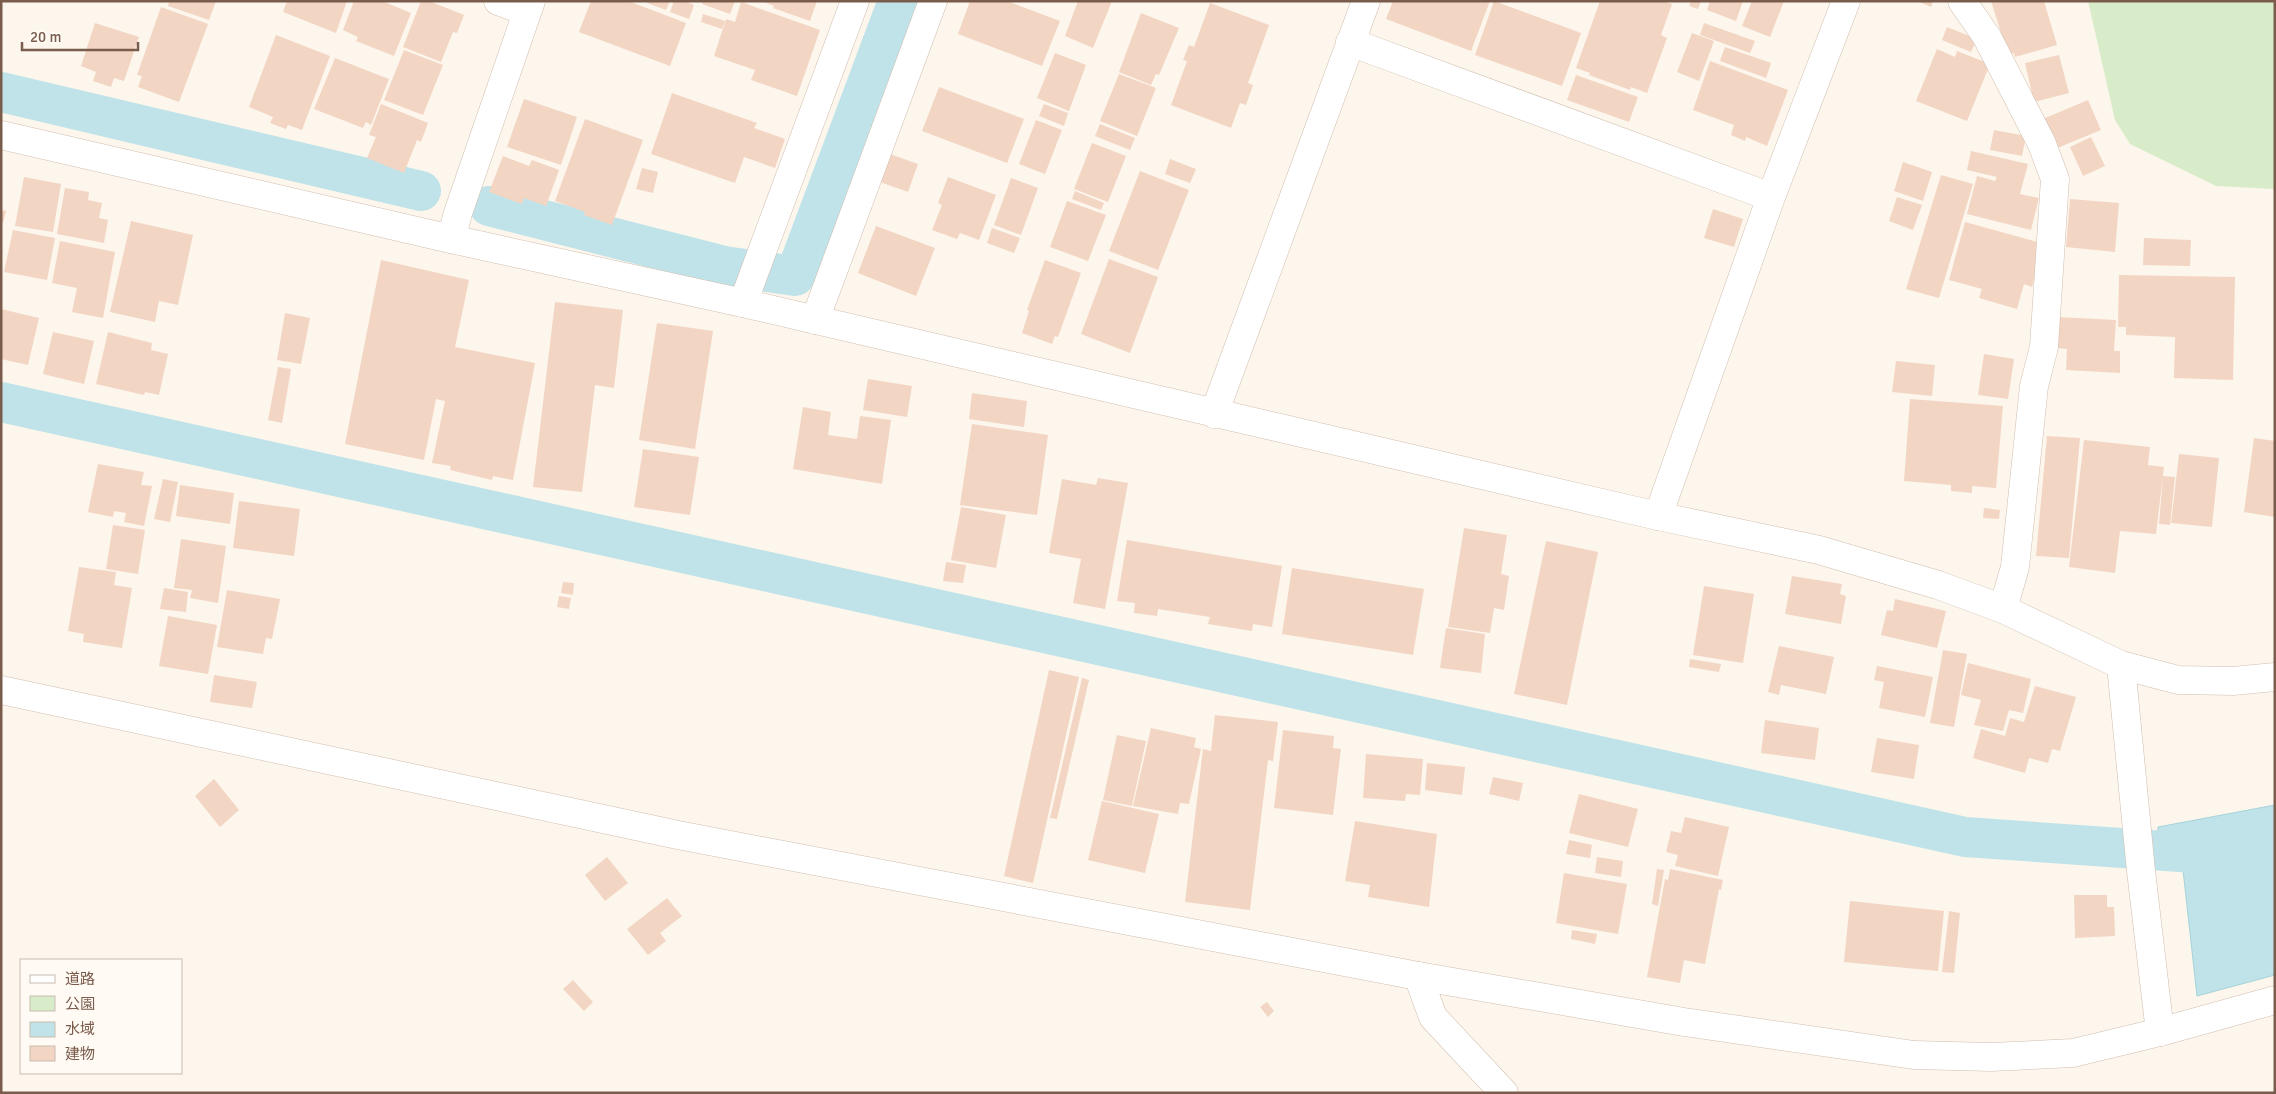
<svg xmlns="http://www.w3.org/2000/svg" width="2276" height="1094" font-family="Signika,'Noto Sans JP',sans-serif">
<rect width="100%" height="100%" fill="#fdf6ec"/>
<!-- green -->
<path fill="#d8ecc9" d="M2088,1H2275V189L2216,186L2130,144L2115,120Z"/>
<!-- water -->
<path fill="#bfe3e8" stroke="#a5d3da" d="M2275,805V975L2197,996L2183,870L2158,868V827Z"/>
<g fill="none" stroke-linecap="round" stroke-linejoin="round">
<!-- canal -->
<path stroke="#bfe3e8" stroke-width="40" d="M1,92L421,191
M489,206L724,266L795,276L898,1
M1,402L1965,837L2237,856L2275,849"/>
</g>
<!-- building -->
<path fill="#f3d5c3" d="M169,1H216L209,20L168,6Z
M287,1H347L336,33L283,12Z
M354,1H382L411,13L394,56L356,41L358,37L343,30Z
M421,1H429L464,15L457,33L453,32L441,62L403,47Z
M591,1H628L686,23L670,66L579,32Z
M648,1H670L666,10L647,3Z
M674,1H685L694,5L689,19L670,12Z
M703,1H735L730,14L702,4Z
M762,1H817L810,21L773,8L774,6Z
M970,1H1007L1060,21L1042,66L958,34Z
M1078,1H1112L1093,48L1065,36Z
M1393,1H1490L1471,51L1386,19Z
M1494,1L1581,33L1562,86L1475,55Z
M1600,1H1663L1672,4L1661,35L1667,38L1647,93L1631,87L1630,90L1589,75L1590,73L1576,68Z
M1691,1H1701L1698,9L1689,6Z
M1710,1H1743L1736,21L1707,10Z
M1752,1H1784L1770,37L1742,26Z
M1917,1H1933L1931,7Z
M1991,1H2044L2057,45L2015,57L2014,53L2008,55Z
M741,2L820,30L797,96L751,80L755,70L714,56L726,19L735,22Z
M1210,3L1269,25L1248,83L1253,85L1246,105L1240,103L1231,128L1171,105L1187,61L1183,60L1189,45L1194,47Z
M161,7L208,24L179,102L138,87L142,76L137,75Z
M1141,13L1179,28L1159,75L1156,74L1151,85L1119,72Z
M703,14L725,21L722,29L701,22Z
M95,23L139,37L124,81L114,78L111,87L93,81L96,72L81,66Z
M1704,23L1755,41L1750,53L1700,35Z
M1947,27L1977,39L1971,52L1942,40Z
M1692,33L1714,41L1699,81L1677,72Z
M276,35L330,56L302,130L288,125L286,129L270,123L273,117L249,107Z
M1725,47L1771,63L1766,78L1720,61Z
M1937,49L1955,57L1957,51L1990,64L1967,121L1916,101Z
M404,50L443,65L423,115L384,100Z
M1055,53L1086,65L1069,111L1037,98Z
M2059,55L2069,93L2034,102L2025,63Z
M335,58L389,79L371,125L366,122L363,128L314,109Z
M1710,61L1788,90L1767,146L1746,137L1745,141L1731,135L1734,125L1693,110Z
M1119,74L1156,88L1137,136L1100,121Z
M1576,75L1638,97L1629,122L1567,100Z
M939,87L1024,119L1007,163L922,131Z
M672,93L757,123L754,128L785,139L775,168L744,157L735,183L651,154Z
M524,99L577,117L561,165L507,147Z
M2088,100L2101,130L2055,149L2043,119Z
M381,104L428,123L421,142L417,140L404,173L367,158L376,137L369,135Z
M1044,104L1068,113L1064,126L1039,116Z
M585,119L643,140L612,225L584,215L585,212L555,201Z
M1036,120L1062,130L1045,174L1019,164Z
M1100,124L1135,138L1130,150L1095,136Z
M1994,130L2026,136L2022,156L1990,150Z
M2091,137L2105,166L2083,176L2070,147Z
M1092,143L1126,156L1108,202L1074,189Z
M1971,151L2028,164L2020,194L2039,198L2031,230L1967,214L1977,176L1995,181L1997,177L1967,170Z
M890,154L918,164L908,192L880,182Z
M503,156L529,166L532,160L559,170L546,206L524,198L522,204L489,192Z
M1170,159L1196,169L1190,183L1165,174Z
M1903,162L1932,172L1923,201L1894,191Z
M642,168L658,172L653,193L636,189Z
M1140,171L1189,190L1158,270L1109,251Z
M1941,175L1973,184L1939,298L1906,289Z
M24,177L61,184L53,232L15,226Z
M948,177L996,195L979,240L960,233L957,239L932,230L942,205L938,203Z
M1011,178L1038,188L1021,235L994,225Z
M65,188L89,192L88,200L102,203L99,218L108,220L104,243L57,234Z
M1075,191L1104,203L1101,210L1072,199Z
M1897,197L1922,205L1913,230L1889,221Z
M2070,199L2119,203L2115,252L2066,247Z
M1067,201L1106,215L1088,261L1050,247Z
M1713,209L1743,219L1734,247L1704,238Z
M1,210L6,211L3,223H1Z
M131,221L193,235L178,305L159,301L155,322L110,312Z
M1965,222L2041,243L2035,263L2038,264L2032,287L2024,284L2017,309L1979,298L1982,289L1949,280Z
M876,226L935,248L916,296L858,273Z
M992,228L1020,238L1014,253L987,243Z
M13,230L55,238L47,280L4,272Z
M2144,238L2191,240L2190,266L2143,265Z
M60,241L115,252L103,318L72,312L77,288L52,283Z
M1109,259L1158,277L1130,353L1081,334Z
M381,260L469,280L455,347L535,363L513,480L493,476L492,480L450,470L451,466L432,463L445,401L436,399L424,460L345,444Z
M1045,260L1081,273L1058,337L1055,336L1052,344L1022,333L1029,311L1027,310Z
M2119,275L2235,277L2233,380L2174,378L2175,337L2126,335V327H2118Z
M555,302L623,310L614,388L595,385L582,492L533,487Z
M1,309L39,318L28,365L1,359Z
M285,313L310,318L301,364L277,360Z
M2058,317L2116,320L2114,351H2120V373L2066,370L2067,349L2057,348Z
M657,323L713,331L695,449L639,440Z
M53,332L94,341L84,384L43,374Z
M108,332L152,343L151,350L168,354L159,395L145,392L144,395L96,384Z
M1984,354L2014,359L2008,399L1978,395Z
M1896,361L1935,365L1932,396L1892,392Z
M278,367L291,369L282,423L268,420Z
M868,379L912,386L907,417L863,410Z
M972,393L1027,401L1024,427L969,419Z
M1910,399L2003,406L1996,488L1972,486V493L1951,491V485L1904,481Z
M803,407L831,412L828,435L857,439L860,416L891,420L882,484L793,469Z
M972,424L1048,435L1037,515L960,505Z
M2047,436L2080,438L2069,558L2036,556Z
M2254,438L2275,441V517L2244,512Z
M2084,440L2150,447L2148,465L2164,467L2156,534L2120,531L2115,573L2069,567Z
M643,449L699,457L690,515L634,507Z
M2179,454L2219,458L2212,527L2171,523Z
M98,464L144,472L141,485L152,486L144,526L124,522L126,513L114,511L113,517L88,512Z
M2163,476L2175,477L2170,525L2159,524Z
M1098,478L1128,483L1105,609L1073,603L1081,559L1049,553L1062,479L1096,485Z
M163,479L178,482L170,522L154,519Z
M180,485L234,493L230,524L176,516Z
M239,501L300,509L294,556L233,548Z
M961,507L1006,515L996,568L951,560Z
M1984,508L2000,510L1999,519L1983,518Z
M113,525L145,530L138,574L106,569Z
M1464,528L1507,535L1501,574L1509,576L1504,610L1494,608L1490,633L1448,627Z
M181,539L226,546L218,603L190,598L192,590L174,588Z
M1127,540L1282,566L1272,627L1253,624L1252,631L1208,624L1210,617L1158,609L1157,616L1134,613L1135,603L1117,601Z
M1546,541L1598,552L1567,705L1514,694Z
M946,562L966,565L963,583L943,581Z
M79,567L116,572L114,585L132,588L122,648L83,642L84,634L68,631Z
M1292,568L1424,589L1413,655L1282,634Z
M1792,576L1842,584L1840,594L1846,596L1841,624L1785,614Z
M563,582L574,583L573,595L561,593Z
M1704,586L1754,594L1743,663L1693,655Z
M164,588L188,592L186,612L160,609Z
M227,590L280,599L272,639L266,638L263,654L217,647Z
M559,596L571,598L569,609L557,607Z
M1895,599L1946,611L1937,648L1881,635L1887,610L1893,611Z
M168,616L217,625L208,674L159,666Z
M1446,628L1485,634L1481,673L1440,668Z
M1779,646L1834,657L1826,694L1781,685L1779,695L1768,692Z
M1943,650L1967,654L1954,727L1930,723Z
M1690,659L1721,664L1719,672L1689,667Z
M1968,663L2031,679L2023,713L2009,710L2003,731L1974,725L1981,700L1961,695Z
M1877,666L1933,677L1925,717L1879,708L1884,682L1874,680Z
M1049,670L1079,677L1033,883L1004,876Z
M214,675L257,682L252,708L210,702Z
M1082,678L1089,680L1057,819L1050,818Z
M2035,686L2076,697L2060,751L2052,749L2048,763L2029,758L2025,773L1973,758L1981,729L2005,736L2010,718L2024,722Z
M1215,715L1278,722L1273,761L1268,760L1250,910L1185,902L1203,749L1211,751Z
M1765,720L1819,728L1815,760L1761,753Z
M1151,728L1196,738L1194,747L1201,749L1189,804L1180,803L1178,814L1133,806Z
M1283,730L1334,736L1333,748L1341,749L1333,815L1274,808Z
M1117,735L1146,741L1132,806L1103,800Z
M1877,738L1919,745L1914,779L1871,772Z
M1366,754L1423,759L1420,795L1406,794L1405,801L1363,798Z
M1427,763L1465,767L1462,795L1425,790Z
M1493,777L1523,783L1519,801L1489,794Z
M214,779L239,810L220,827L195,796Z
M1579,794L1638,809L1628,847L1569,833Z
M1102,801L1159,814L1145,873L1088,860Z
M1685,817L1729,827L1718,876L1675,866L1678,855L1666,852L1671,831L1681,833Z
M1355,821L1437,834L1429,907L1368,897L1370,885L1345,881Z
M1569,840L1592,845L1590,858L1566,854Z
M607,857L628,883L605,901L585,875Z
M1597,857L1623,861L1621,877L1595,873Z
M1657,869L1664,870L1658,906L1652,904Z
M1670,869L1723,880L1721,890L1719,889L1705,964L1684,960L1680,983L1647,977L1665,879L1668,880Z
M1564,873L1627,884L1618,934L1556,923Z
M2074,895H2107V907H2114L2115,936L2075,938Z
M667,898L682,916L660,933L666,941L648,955L627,929Z
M1850,901L1944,911L1938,971L1844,962Z
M1949,911L1960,913L1954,973L1942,972Z
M1572,930L1597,934L1595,944L1571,939Z
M573,980L593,1002L584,1011L563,989Z
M1267,1002L1274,1011L1268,1017L1260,1007Z"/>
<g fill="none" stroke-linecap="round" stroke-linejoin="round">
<!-- minor casing -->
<g stroke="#d1beb0" stroke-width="29">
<path id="minor" d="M498,1L527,12
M1962,1L1987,37L2042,144L2055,179L2044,347L2034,386L2015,567L2003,609
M1350,42L1771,197
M451,239L458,213L531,1
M743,303L855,1
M815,320L933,1
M1214,414L1366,1
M1658,516L1771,197L1846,1
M2121,665L2141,871L2160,1032
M1418,976L1433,1017L1504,1093"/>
</g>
<!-- tertiary casing -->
<g stroke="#d1beb0" stroke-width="29">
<path id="tertiary" d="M1,135L451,239L743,303L1658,516L1819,550L1938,585L2003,609L2121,665L2178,680L2233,681L2275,677
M1,690L678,835L1418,976L1684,1022L1914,1055L1991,1057L2073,1053L2160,1032L2275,1000"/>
</g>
<!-- minor -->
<use href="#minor" stroke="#fff" stroke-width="28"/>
<!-- tertiary -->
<use href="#tertiary" stroke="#fff" stroke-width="28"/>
</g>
<!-- border -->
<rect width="2276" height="1094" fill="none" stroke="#7a5c4d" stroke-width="5"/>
<!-- legend -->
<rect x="20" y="959" width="162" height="115" fill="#fffaf3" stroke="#cabbb1"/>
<rect x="30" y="975" width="25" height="8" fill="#ffffff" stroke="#cabbb1"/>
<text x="65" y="984" font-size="15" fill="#7a5c4d">道路</text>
<rect x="30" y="996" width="25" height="15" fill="#d8ecc9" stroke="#cabbb1"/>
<text x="65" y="1009" font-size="15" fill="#7a5c4d">公園</text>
<rect x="30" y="1022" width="25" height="15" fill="#bfe3e8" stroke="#cabbb1"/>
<text x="65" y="1034" font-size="15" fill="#7a5c4d">水域</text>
<rect x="30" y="1046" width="25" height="15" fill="#f3d5c3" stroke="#cabbb1"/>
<text x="65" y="1059" font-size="15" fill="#7a5c4d">建物</text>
<!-- scale -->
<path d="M22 42v8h116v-8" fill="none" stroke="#7a5c4d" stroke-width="2.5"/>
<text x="30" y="42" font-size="15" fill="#7a5c4d" stroke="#fffaf3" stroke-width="4" paint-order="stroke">20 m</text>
</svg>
